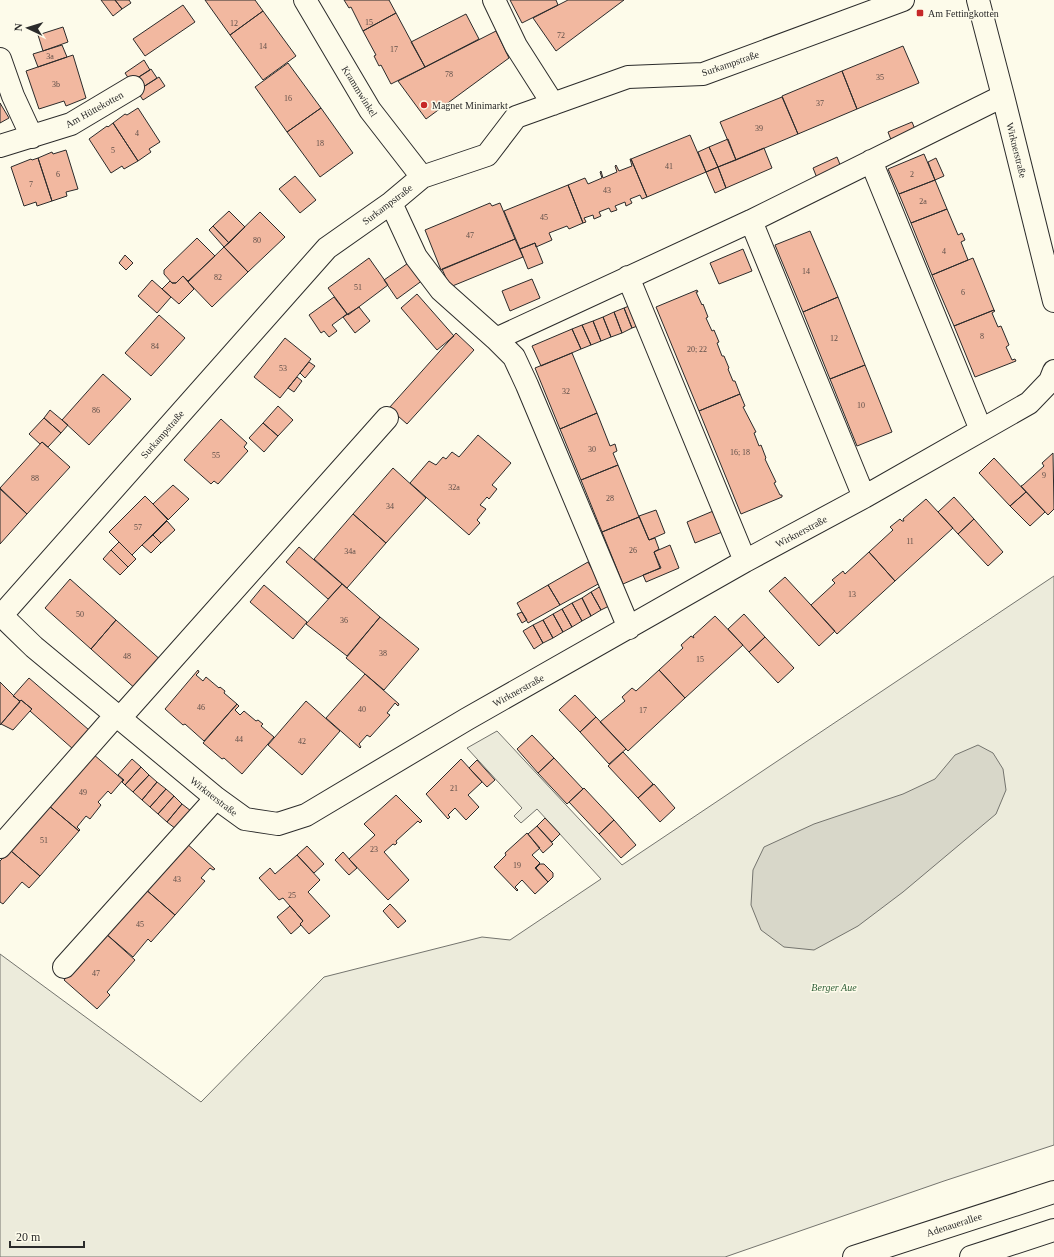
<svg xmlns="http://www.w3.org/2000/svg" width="1054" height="1257" font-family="Georgia,serif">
<rect width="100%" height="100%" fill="#fdfbea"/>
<!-- green -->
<path fill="#ecebdb" stroke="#74746e" d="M1054,576V1145L944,1181L725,1257H0V954L201,1102L324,977L482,937L510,940L601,879L537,809L521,823L514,816L522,808L467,748L497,731L622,865Z"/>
<!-- water -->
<path fill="#d8d7c9" stroke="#74746e" d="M978,745L993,753L1003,769L1006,790L996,814L903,892L858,926L814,950L784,947L761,930L751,905L753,870L764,847L814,824L903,794L935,779L955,755Z"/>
<!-- building -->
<path fill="#f2b8a0" stroke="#2b2b2b" d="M101,0H115L122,9L113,16Z
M115,0H129L131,3L122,9Z
M205,0H255L263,11L230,35Z
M344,0H389L396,13L363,31L351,7L349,8Z
M510,0H556L558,5L522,23Z
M568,0H624L556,51L533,18Z
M183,5L195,22L145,56L133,39Z
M263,11L296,56L263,80L230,35Z
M396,13L425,67L391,84L381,65L379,66L374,56L376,55L363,31Z
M466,14L479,39L425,67L411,42Z
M63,27L68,42L43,51L38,35Z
M496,31L509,58L426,119L398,81Z
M62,45L67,57L38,67L33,54Z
M903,46L919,83L857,109L842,71Z
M73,55L86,98L66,106L64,101L39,109L26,71Z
M144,60L150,70L131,82L125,73Z
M288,63L321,108L287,132L255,87Z
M151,69L157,78L137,91L131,82Z
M842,71L857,109L798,134L782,96Z
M159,77L165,86L143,100L137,91Z
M782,97L798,134L736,160L720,122Z
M0,103L9,118L0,123Z
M138,108L160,142L149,149L151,152L138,161L113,123L125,114L127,115Z
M321,108L353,153L320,177L287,132Z
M912,122L917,134L893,145L888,132Z
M113,123L138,161L124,169L122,166L111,173L89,139L107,126L108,127Z
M690,135L706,172L647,197L631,159Z
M728,139L736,160L718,167L709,147Z
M709,147L718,167L706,172L698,152Z
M764,148L772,168L726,188L718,167Z
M66,150L78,189L66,192L67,196L52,201L38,158L52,152L53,154Z
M924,154L935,180L899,194L888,169Z
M837,157L841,167L817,178L813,168Z
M38,158L52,201L37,206L36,202L24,206L11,167L31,159L32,160Z
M936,158L944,176L935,180L928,162Z
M630,159H631L647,197L642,199L640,195L630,199L632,203L626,206L625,202L615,206L617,210L611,212L609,208L599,212L601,216L594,219L593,215L584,218L586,222L583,223L568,185L585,178L588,184L602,178L600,172L601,171L603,178L617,172L615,166L616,165L619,171L632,166Z
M718,167L726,188L715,193L706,172Z
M295,176L316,200L300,213L279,189Z
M935,180L947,209L911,223L899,194Z
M568,185L583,223L569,229L567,226L549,233L552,240L536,247L535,243L520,249L504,211Z
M490,203L492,206L500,203L515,239L441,270L425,230Z
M947,209L958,235L962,233L965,240L961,242L968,260L932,275L911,223Z
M229,211L245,227L229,243L213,226Z
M260,212L285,237L248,272L224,247Z
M213,226L229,243L224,247L209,230Z
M810,231L838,297L803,312L775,245Z
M197,238L215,256L188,281L183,276L176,283H172L164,274V270Z
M515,239L523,257L450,287L442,269Z
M535,243L543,263L528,269L520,249Z
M224,247L248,272L212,307L188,282Z
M743,249L752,271L719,284L710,263Z
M125,255L133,263L126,270L119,263Z
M369,258L388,285L348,315L328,288Z
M973,258L994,310L954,326L932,275Z
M411,261L423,280L397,299L384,280Z
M183,276L194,289L179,304L162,289L170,281L172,283H176Z
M532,279L540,298L510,311L502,291Z
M152,280L171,297L157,313L138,296Z
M697,290L698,292H696L702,305L703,304L708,317L706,318L712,331L714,330L719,342L717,343L722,356H724L729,368L728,369L733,381H735L740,394L699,411L656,307Z
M417,294L454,336L437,350L401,308Z
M334,297L347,314L332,325L337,331L329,337L324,331L321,333L309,315Z
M838,297L865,365L830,379L803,312Z
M634,304L643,324L632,328L624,308Z
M359,307L370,321L355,333L343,317Z
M624,308L632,328L622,333L614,312Z
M994,310L995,311L992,313L998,327L1001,326L1009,345L1006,347L1012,360L1015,359L1016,361L975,377L954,326Z
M614,312L622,333L611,337L603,317Z
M159,315L185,338L151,376L125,353Z
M603,317L611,337L601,341L593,321Z
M593,321L601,341L591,345L582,325Z
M582,325L591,345L581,349L572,329Z
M572,329L581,349L541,366L532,346Z
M456,333L474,350L407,424L389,408Z
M285,338L311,359L280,398L254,377Z
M572,353L597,413L560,429L535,368Z
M309,362L315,366L305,378L300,373Z
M865,365L892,432L857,446L830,379Z
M103,374L131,399L89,445L62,420Z
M297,377L302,381L294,392L288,388Z
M740,394L745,406L743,407L756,432L754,433L759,446L761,445L766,458L765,459L776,482L774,483L780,495H782V497L741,514L699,411Z
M278,406L293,420L278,436L263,423Z
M50,410L68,425L61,433L44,418Z
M597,413L610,446L615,444L617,451L613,453L618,465L581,480L560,429Z
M44,418L61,433L48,447L42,442L40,444L29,434Z
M221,419L247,443L244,447L248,451L218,484L214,481L211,484L184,460Z
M263,423L278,436L264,452L249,438Z
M478,435L511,463L492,485L497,489L489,499L487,497L480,505L486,509L477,520L480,523L469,535L410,483L429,461L436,465L443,457L446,459L452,452L459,457Z
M42,442L70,467L27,514L0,488Z
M1053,453L1054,509L1048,515L1021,486L1023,485L1044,466L1042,463Z
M994,458L1026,492L1010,506L979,473Z
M618,465L639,517L602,532L581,480Z
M393,468L426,498L386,543L353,514Z
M173,485L189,499L168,520L153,504Z
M0,489L27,514L0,544Z
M1026,492L1045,512L1030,526L1010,506Z
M145,496L168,519L132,555L109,532Z
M954,497L974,519L958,534L938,512Z
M926,499L953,528L895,581L869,552L893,530L890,527L900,519L902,521H904L903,519Z
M718,509L727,530L695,543L687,522Z
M656,510L665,533L649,540L639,516Z
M353,514L386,543L347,588L314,559Z
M639,517L649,540L655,538L659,549L654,552L660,568L623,584L602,532Z
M974,519L1003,552L988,566L958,534Z
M167,521L175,530L161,543L153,535Z
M153,535L161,543L151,553L142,545Z
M119,542L136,559L128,567L111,550Z
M670,545L679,568L646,582L643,575L661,568L654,552Z
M299,547L342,584L328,599L286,562Z
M111,550L128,567L120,575L103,559Z
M869,552L895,581L837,634L811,605L835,583L832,580L843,571L845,574Z
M588,562L600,583L560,605L548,585Z
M785,577L835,631L819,646L769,591Z
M70,579L116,620L91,649L45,608Z
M342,584L380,617L347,656L306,624Z
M264,585L307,622L293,639L250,602Z
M548,585L560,605L528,623L517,603Z
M601,586L611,605L601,610L591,592Z
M591,592L601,610L591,616L582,598Z
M582,598L591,616L582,621L572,603Z
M572,603L582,621L572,627L562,609Z
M562,609L572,627L563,632L553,614Z
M522,612L527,620L522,623L517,614Z
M553,614L563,632L553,638L543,620Z
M744,614L765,637L749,652L728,629Z
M715,616L743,645L685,698L659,670L683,648L681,645L691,636L694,638L693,636Z
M380,617L419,649L384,690L346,658Z
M116,620L163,662L138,691L91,649Z
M543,620L553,638L543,643L533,625Z
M533,625L543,643L534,649L523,631Z
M765,637L794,668L778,683L749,652Z
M198,670L199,672L196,675L203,681L206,677L219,688L220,687L225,691L224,693L237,704L204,741L185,724L183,725L165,709Z
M659,670L685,698L628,751L600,722L625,701L622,697L632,688L636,691Z
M365,674L399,704L398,706L395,703L387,713L390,715L370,737L367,735L359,744L361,747L360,748L326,718Z
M29,678L89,730L73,749L30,711L32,709L21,700L20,701L13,696Z
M0,682L20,702L0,725Z
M575,695L596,717L580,732L559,710Z
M21,700L32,709L30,711L13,730L1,724Z
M306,701L340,731L302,775L268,745Z
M237,704L239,706L235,710L240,715L244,711L256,721L258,720L263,724L261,726L274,737L242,774L224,758L222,759L203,743Z
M596,717L626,749L609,764L580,732Z
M532,735L554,758L538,773L517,749Z
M623,752L653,784L638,798L608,766Z
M93,754L123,780L111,794L108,791L98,802L101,805L90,819L86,816L77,827L80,830L79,831L48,805Z
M554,758L583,789L567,804L538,773Z
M132,759L141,767L125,785L122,782L124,780L118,775Z
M461,759L482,782L468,795L479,807L466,820L455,808L448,815L450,817L448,819L426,794Z
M477,760L495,780L487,787L469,768Z
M141,767L149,775L133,792L125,785Z
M149,775L157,782L142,800L133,792Z
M157,782L166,789L150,807L142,800Z
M654,784L675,808L660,822L638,798Z
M584,788L614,820L599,834L569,802Z
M166,789L174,796L158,814L150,807Z
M396,795L422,821L420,823L418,821L396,841L397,843L395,845L393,844L384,852L409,880L388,900L349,859L375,835L364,824Z
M174,796L182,804L167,822L158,814Z
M182,804L191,811L176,829L167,822Z
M48,805L79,831L40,876L11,851Z
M545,818L560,834L552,842L537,826Z
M614,820L636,845L621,858L599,834Z
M537,826L553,844L543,853L528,834Z
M527,833L540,848L532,855L540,863L535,868L548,882L535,894L522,880L515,887L518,890L517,891L494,867L506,855L505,853Z
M185,842L215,869L213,870L210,868L201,878L205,881L175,915L144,888Z
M307,846L324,864L314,873L297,855Z
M11,851L40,876L29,888L22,882L3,904L0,902V861L3,858H4Z
M343,852L357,868L349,875L335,860Z
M297,855L320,880L308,892L330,916L309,934L300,924L303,921L283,898L279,900L259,878L270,868L275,874Z
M540,864H544L553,873V877L548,882L536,868Z
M144,888L175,915L151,942L148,939L133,957L105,933Z
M390,904L406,921L398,928L383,911Z
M290,906L303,921L300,924L301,925L291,934L277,917Z
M105,933L135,960L107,992L110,995L97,1009L64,980Z"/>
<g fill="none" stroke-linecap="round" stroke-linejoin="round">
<!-- minor casing -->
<g stroke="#2b2b2b" stroke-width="24">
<path id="minor" d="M305,0L370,110L422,177
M494,0L516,46L553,104
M978,0L1003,96L1054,301
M0,59L13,96L32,137
M0,146L71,124L133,87
M871,161L981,430
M391,203L416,257L441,290L496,339L514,357L527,385L629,628
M751,221L864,497
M628,277L745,561
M496,339L751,221L1003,96
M0,614L34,647L216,798L245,819L278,824L306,815L467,719L745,561L864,497L1029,403L1050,381L1054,371
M0,617L327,248L391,203L422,177L487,155L516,117L628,77L703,74L903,0
M120,718L387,418
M0,847L116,715
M64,967L216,798"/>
</g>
<!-- major casing -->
<g stroke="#2b2b2b" stroke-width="24">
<path id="major" d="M854,1257L1054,1192
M971,1257L1054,1230"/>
</g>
<!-- minor -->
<use href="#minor" stroke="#fdfbea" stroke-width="22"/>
<!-- major -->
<use href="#major" stroke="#fdfbea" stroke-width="22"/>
</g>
<!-- markers -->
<g fill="#c62828" stroke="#fdfbea" stroke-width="1.5">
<rect x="916" y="9" width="8" height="8" rx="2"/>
<circle cx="424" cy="105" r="4"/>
</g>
<g text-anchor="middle" stroke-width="3" stroke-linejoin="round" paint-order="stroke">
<!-- number labels -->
<g font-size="8" fill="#5d4e48">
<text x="369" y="25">15</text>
<text x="234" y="26">12</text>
<text x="561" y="38">72</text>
<text x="263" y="49">14</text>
<text x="394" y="52">17</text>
<text x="50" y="59">3a</text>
<text x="449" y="77">78</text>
<text x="880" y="80">35</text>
<text x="56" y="87">3b</text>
<text x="288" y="101">16</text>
<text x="820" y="106">37</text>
<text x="759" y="131">39</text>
<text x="137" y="136">4</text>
<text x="320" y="146">18</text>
<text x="113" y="153">5</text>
<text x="669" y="169">41</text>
<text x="58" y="177">6</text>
<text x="912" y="177">2</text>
<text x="31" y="187">7</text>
<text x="607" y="193">43</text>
<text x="923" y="204">2a</text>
<text x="544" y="220">45</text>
<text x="470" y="238">47</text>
<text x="257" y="243">80</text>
<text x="944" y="254">4</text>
<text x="806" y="274">14</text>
<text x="218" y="280">82</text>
<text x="358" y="290">51</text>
<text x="963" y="295">6</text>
<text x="982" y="339">8</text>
<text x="834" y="341">12</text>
<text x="155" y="349">84</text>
<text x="697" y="352">20; 22</text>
<text x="283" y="371">53</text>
<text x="566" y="394">32</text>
<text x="861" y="408">10</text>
<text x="96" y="413">86</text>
<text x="592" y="452">30</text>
<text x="740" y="455">16; 18</text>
<text x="216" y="458">55</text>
<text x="1044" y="478">9</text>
<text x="35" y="481">88</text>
<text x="454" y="490">32a</text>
<text x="610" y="501">28</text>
<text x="390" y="509">34</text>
<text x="138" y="530">57</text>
<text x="910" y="544">11</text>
<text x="633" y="553">26</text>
<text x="350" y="554">34a</text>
<text x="852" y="597">13</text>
<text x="80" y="617">50</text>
<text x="344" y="623">36</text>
<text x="383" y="656">38</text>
<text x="127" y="659">48</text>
<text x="700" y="662">15</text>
<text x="201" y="710">46</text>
<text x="362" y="712">40</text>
<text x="643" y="713">17</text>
<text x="239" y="742">44</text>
<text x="302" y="744">42</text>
<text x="454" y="791">21</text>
<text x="83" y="795">49</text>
<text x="44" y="843">51</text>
<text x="374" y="852">23</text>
<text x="517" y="868">19</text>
<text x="177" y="882">43</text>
<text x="292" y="898">25</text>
<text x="140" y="927">45</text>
<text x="96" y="976">47</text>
</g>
<!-- poi labels -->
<g font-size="10" fill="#2b2b2b" stroke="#fdfbea" text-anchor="start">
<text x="928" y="17">Am Fettingkotten</text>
<text x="432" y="109">Magnet Minimarkt</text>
</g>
<!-- street labels -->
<g font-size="10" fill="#2b2b2b" stroke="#fdfbea">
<text transform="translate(730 63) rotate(-19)" y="4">Surkampstraße</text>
<text transform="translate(360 91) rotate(58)" y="4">Krammwinkel</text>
<text transform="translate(94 109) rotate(-29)" y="4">Am Hüttekotten</text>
<text transform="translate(1017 150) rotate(76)" y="4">Wirknerstraße</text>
<text transform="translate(387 204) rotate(-37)" y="4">Surkampstraße</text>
<text transform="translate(162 434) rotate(-49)" y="4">Surkampstraße</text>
<text transform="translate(801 531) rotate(-28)" y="4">Wirknerstraße</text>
<text transform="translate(518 690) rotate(-29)" y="4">Wirknerstraße</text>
<text transform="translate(214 796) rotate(38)" y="4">Wirknerstraße</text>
<text transform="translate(954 1224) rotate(-18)" y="4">Adenauerallee</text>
</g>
<!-- park labels -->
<g font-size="10" font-style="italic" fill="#34623c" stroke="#fdfbea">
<text x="834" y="991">Berger Aue</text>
</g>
</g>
<!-- north arrow -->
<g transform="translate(28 28) rotate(274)" stroke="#fdfbea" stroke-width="3" paint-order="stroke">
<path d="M0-3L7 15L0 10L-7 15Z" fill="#2b2b2b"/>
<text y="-6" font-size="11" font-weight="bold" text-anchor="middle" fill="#2b2b2b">N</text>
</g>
<!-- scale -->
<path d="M10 1241v6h74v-6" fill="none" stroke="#2b2b2b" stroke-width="2"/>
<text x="16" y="1241" font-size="12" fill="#2b2b2b" stroke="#fdfbea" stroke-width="3" paint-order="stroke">20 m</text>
</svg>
